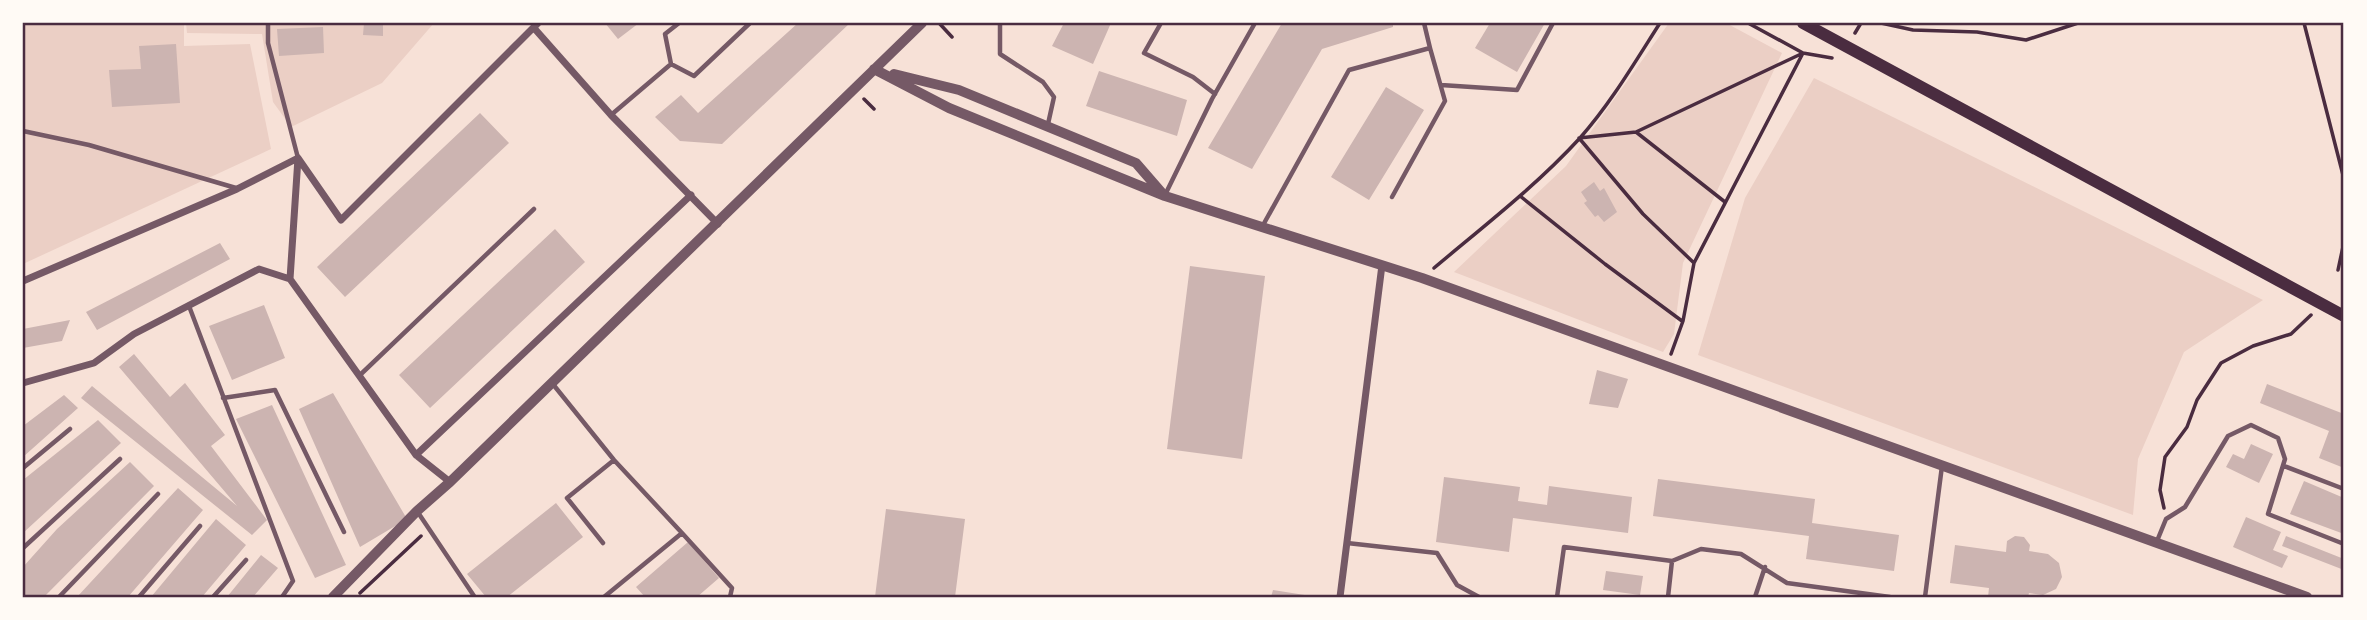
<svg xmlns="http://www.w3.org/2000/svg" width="2367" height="620" font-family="'DejaVu Sans',sans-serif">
<rect width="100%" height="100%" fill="#f7e1d7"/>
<!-- green -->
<path fill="#ebcfc5" d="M23,23H184V46L250,44L271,149L23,264Z
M186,23H434L382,83L291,127L273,102L262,34L187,33Z
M1669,23H1726L1782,53L1683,263L1674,334L1663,352L1454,272L1566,166Z
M1814,78L2263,300L2184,352L2138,459L2133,515L1698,355L1745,198Z"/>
<!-- building -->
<path fill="#ccb4b1" d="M364,23H383V36L363,35Z
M605,23H639L618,39Z
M798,23H850L722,144L680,141L655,117L681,95L698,113Z
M1064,23H1111L1093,64L1052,46Z
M1282,23H1393V27L1322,49L1252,169L1208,148Z
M1490,23H1545L1517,72L1475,48Z
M323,27L324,53L279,56L277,29Z
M176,44L180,103L112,107L109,70L141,69L139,46Z
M1099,71L1187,100L1177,136L1086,106Z
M1386,87L1424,110L1369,200L1331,177Z
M480,113L509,143L345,297L317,267Z
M1594,182L1600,191L1604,188L1617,212L1604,222L1598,215L1595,217L1584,203L1587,201L1581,192Z
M555,229L585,262L430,408L399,375Z
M220,243L230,259L97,330L86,312Z
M1190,266L1265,276L1242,459L1167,449Z
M264,305L285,358L232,380L209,326Z
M70,320L62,341L23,348V329Z
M134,354L170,397L185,383L225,435L211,446L267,520L252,535L81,398L92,386L237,506L119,367Z
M1597,370L1628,379L1618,408L1589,404Z
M2267,384L2344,414V468L2319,458L2329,431L2260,403Z
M333,393L407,519L360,547L299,409Z
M64,395L78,408L23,457V426Z
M272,405L346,565L315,578L236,419Z
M98,420L121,443L23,533V480Z
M2251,444L2273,454L2259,483L2226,467L2233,454L2244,459Z
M130,462L154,486L44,597H23V567L57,529Z
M1444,477L1520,487L1518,501L1547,505L1549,486L1632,497L1628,533L1513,518L1509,552L1436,542Z
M1658,479L1815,499L1812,523L1899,535L1894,571L1806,559L1809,536L1653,516Z
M2304,481L2344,498V534L2290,514Z
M178,488L203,510L128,597H77Z
M556,503L583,537L507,597H486L467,574Z
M886,509L965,519L955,597H875Z
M2246,517L2281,532L2273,550L2288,556L2282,568L2233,547Z
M216,519L246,545L202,597H151Z
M2015,536L2024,537L2030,545L2029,551L2048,554L2059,563L2062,577L2056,589L2043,595L2029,593L2028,597H1988L1989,588L1950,583L1955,545L2006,552L2007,541Z
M2286,536L2344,559V570L2282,546Z
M688,542L719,578L697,597H645L636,587Z
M261,555L278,568L253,597H227Z
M1606,571L1643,576L1640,595L1603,590Z
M1273,590L1311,596L1310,597H1271Z"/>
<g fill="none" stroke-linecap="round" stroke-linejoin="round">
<!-- path -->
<path stroke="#4a2c40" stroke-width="3.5" d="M939,23L952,37
M1748,23L1803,53L1832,58
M1881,23L1913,30L1977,32L2026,40L2078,23
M2304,23L2344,179
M1855,33L1861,23
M864,99L874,109
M1636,132L1725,202
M1579,138L1636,132L1801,54
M1579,138L1643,214L1694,263
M1520,196L1605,264L1682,321
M1434,268C1484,226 1536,186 1580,138C1611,103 1635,62 1660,23
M2338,270L2344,242
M1671,354L1683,321L1694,263L1803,53
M2164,508L2160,490L2165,457L2187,427L2197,400L2221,363L2253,346L2291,334L2311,315
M360,593L421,536"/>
<!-- service -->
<path stroke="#755966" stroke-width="4.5" d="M268,23V43L298,158
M1000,23V54L1043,82L1054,97L1048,124
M1161,23L1144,53L1193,77L1215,94
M671,64L665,34L679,23
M1441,85L1517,90L1553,23
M611,115L671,64L694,76L750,23
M23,131L89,145L236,188
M1165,195L1212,99L1255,23
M1392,197L1445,101L1430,48
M1262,227L1349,70L1430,48L1424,23
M189,306L293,581L282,597
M360,375L534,209
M552,383L614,460L682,533L604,597
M223,398L275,390L344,532
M2284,466L2344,489
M23,468L70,429
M417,511L474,596
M682,533L732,588L730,597
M2157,541L2166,519L2185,507L2228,436L2251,425L2278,438L2285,459L2268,514L2344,544
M603,543L567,498L614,460
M1347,543L1437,553L1457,585L1479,597
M23,548L120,459
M59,597L158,494
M139,597L200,526
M213,597L246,560
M1557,597L1564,547L1672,561L1701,549L1741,554L1787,583L1890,597
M1668,597L1672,561
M1755,597L1765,567
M1925,597L1942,466"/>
<!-- minor -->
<path stroke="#755966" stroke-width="7" d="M534,28L611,115L718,224
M23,281L237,189L298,158
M23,383L94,363L134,334L259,269L290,279
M416,455L691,195
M450,482L416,455L290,279L298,158L341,220L538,23
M1340,597L1382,265"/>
<!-- tertiary -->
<path stroke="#755966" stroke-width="10" d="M874,69L949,108L1165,196L1422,278L2307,597
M894,74L959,90L1136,163L1162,193
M333,597L417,511L450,482L922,23"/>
<!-- secondary -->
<path stroke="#4a2c40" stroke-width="12" d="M1803,23L2344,316"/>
</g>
<!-- border -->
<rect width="2367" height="620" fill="none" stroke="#fffaf5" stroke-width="49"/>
<rect x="24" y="24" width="2318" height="572" fill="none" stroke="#4a2c40" stroke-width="2.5"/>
</svg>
